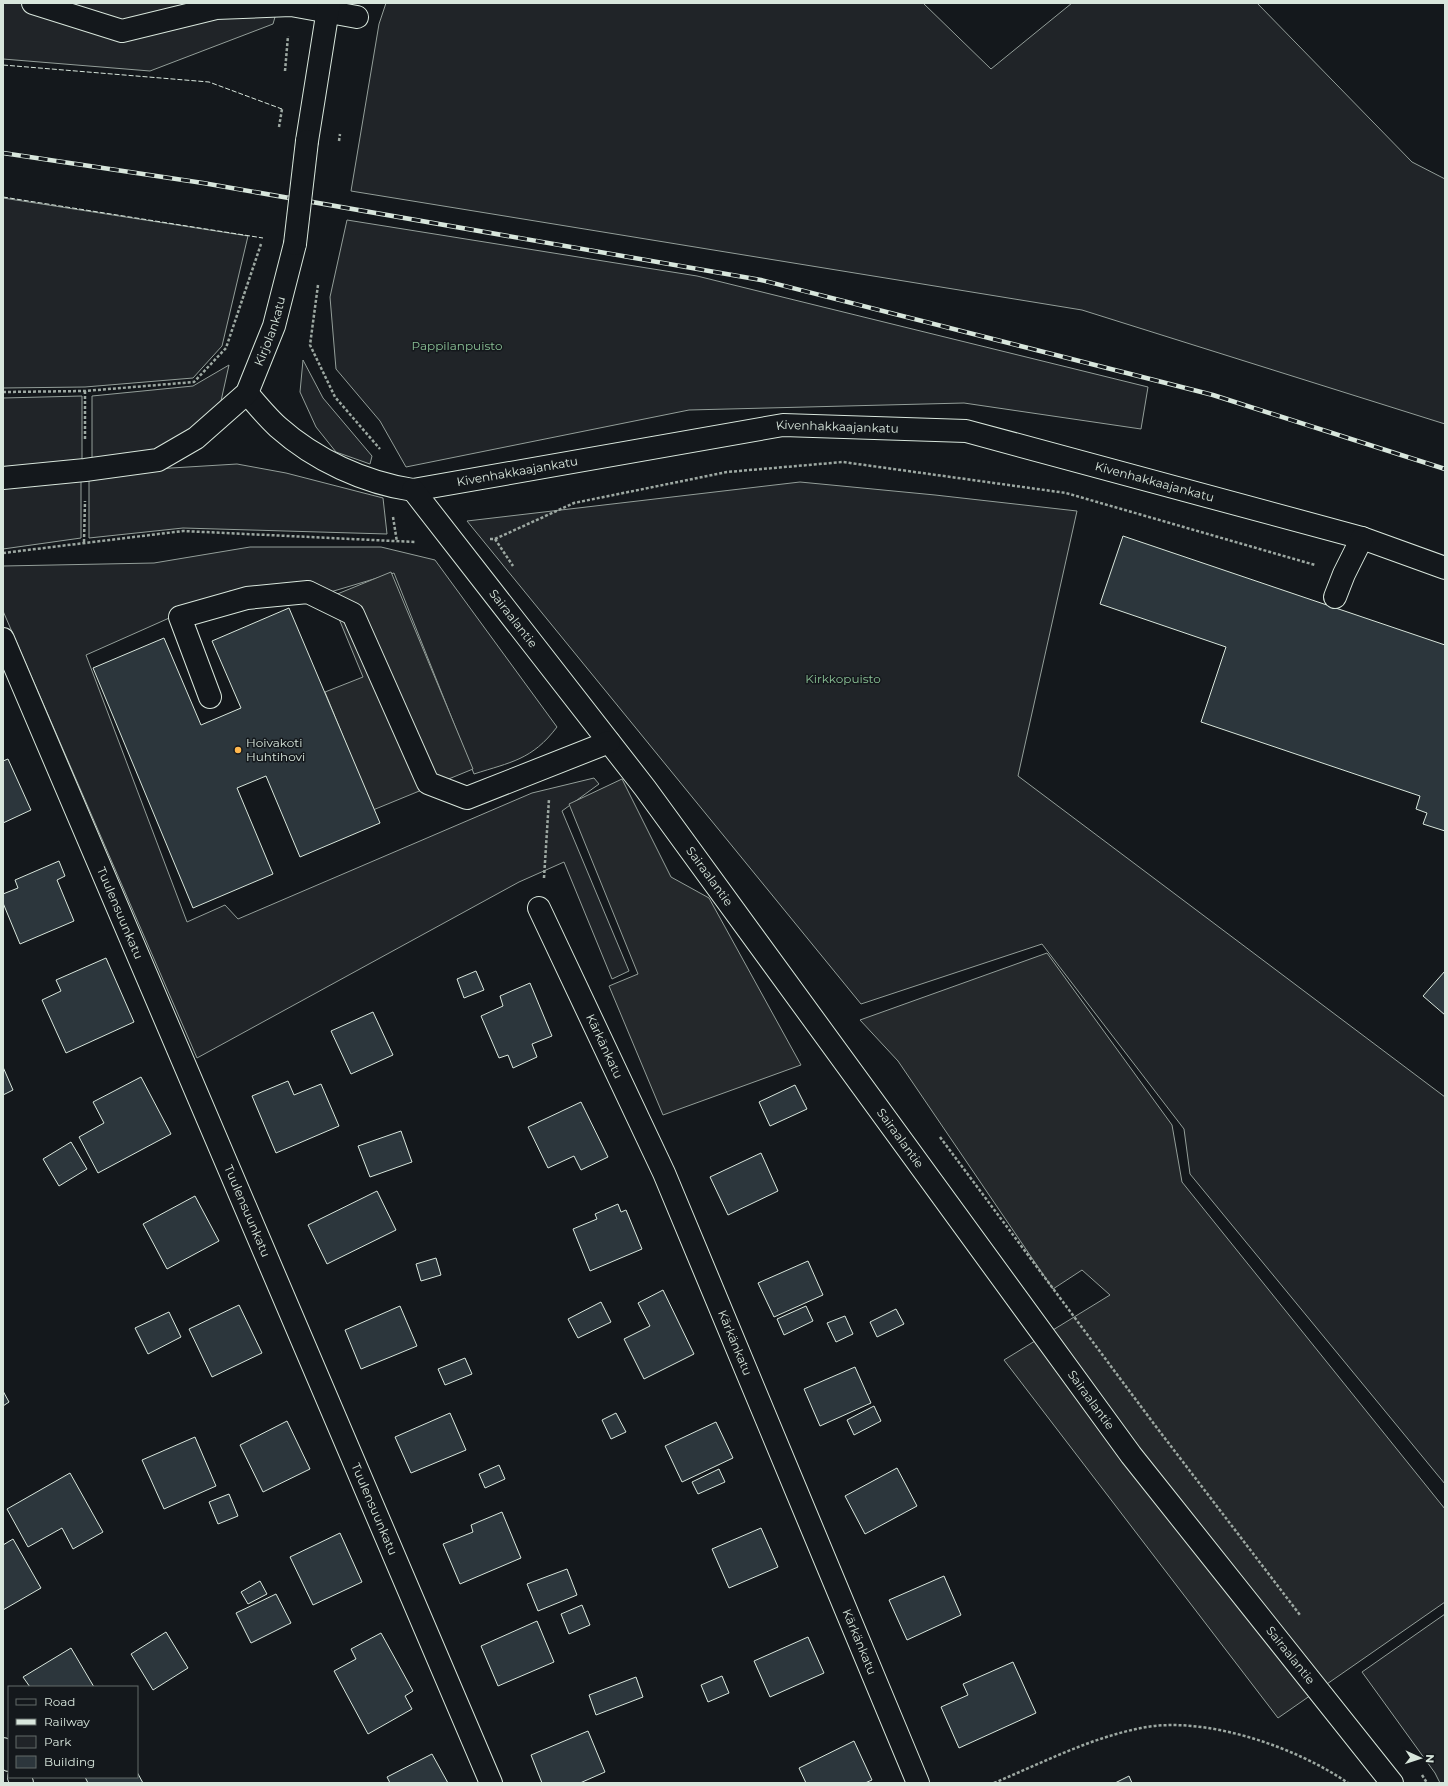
<svg xmlns="http://www.w3.org/2000/svg" width="1448" height="1786" font-family="Montserrat,sans-serif">
<rect width="100%" height="100%" fill="#14181c"/>
<!-- green -->
<path fill="#202428" stroke="#939e99" d="M3,3H279L273,24L150,71L3,59Z
M386,3H923L991,69L1072,3H1257L1412,162L1445,179V424L1082,310L351,191L379,24Z
M3,198L248,236L222,346L193,378L85,387L3,388Z
M347,220L697,276L1148,387L1141,429L964,403L689,410L406,467L380,421L336,369L330,297Z
M303,360L323,398L372,456L370,464L336,452L316,427L300,392Z
M229,365L221,401L192,428L157,451L92,463V396L193,386Z
M82,396V467L3,473V398Z
M237,464L286,473L383,498L387,534L183,528L89,538V473Z
M81,476V538L3,549V485Z
M800,482L935,495L1077,511L1018,776L1445,1097V1484L1190,1174L1184,1129L1042,944L861,1004L467,521Z
M250,547H381L435,560L557,727C532,760 511,762 474,774L394,573L327,593L230,591L86,655L187,922L225,905L238,919L532,793L594,778L599,784L562,811L629,971L612,979L564,862L519,882L197,1058L3,611V566L154,563Z
M1445,1614V1783H1440L1435,1773L1362,1672Z"/>
<!-- parking -->
<path fill="#24282b" stroke="#939e99" d="M391,572L473,769L373,810L325,692L363,677L330,597Z
M622,779L671,877L709,898L801,1065L663,1115L609,986L638,974L569,804Z
M1047,953L1172,1125L1182,1182L1445,1509V1602L1278,1718L1004,1360L1110,1295L1082,1270L1053,1289L898,1061L860,1020Z"/>
<!-- building -->
<path fill="#2c363c" stroke="#d8e6dc" d="M1123,536L1445,645V831L1423,824L1427,813L1416,809L1420,796L1201,722L1226,647L1100,604Z
M289,608L380,823L300,857L266,776L237,788L273,874L193,908L93,668L164,638L201,725L241,708L212,641Z
M8,759L31,810L3,823V761Z
M59,861L65,876L57,880L74,921L20,944L3,903V894L18,888L15,880Z
M106,958L134,1022L66,1053L42,1000L61,991L56,980Z
M476,971L484,990L464,998L457,979Z
M1445,971V1015L1423,996Z
M530,983L552,1036L532,1044L537,1057L513,1068L508,1055L499,1058L481,1016L503,1006L500,996Z
M373,1012L393,1055L351,1074L331,1031Z
M3,1067L13,1090L3,1095Z
M141,1077L171,1134L98,1173L79,1137L104,1123L93,1102Z
M288,1081L294,1095L321,1084L339,1126L276,1153L252,1096Z
M795,1085L807,1109L770,1126L759,1102Z
M581,1102L608,1157L581,1170L574,1156L548,1168L528,1127Z
M401,1131L412,1162L370,1177L358,1146Z
M71,1142L87,1169L59,1186L43,1159Z
M761,1153L778,1191L728,1215L710,1177Z
M377,1191L396,1230L327,1264L308,1225Z
M195,1196L219,1241L167,1269L143,1224Z
M618,1204L621,1212L626,1210L642,1249L590,1271L573,1229L597,1219L595,1214Z
M436,1258L441,1275L421,1281L416,1264Z
M808,1261L823,1295L774,1317L758,1283Z
M663,1290L694,1354L644,1379L624,1339L650,1326L638,1303Z
M601,1302L611,1322L578,1338L568,1319Z
M239,1305L262,1353L212,1377L189,1329Z
M400,1306L417,1346L361,1369L345,1330Z
M806,1306L813,1321L784,1335L777,1319Z
M896,1309L904,1324L877,1337L870,1322Z
M169,1312L181,1337L148,1354L135,1328Z
M845,1316L853,1334L836,1342L827,1323Z
M465,1358L472,1374L445,1385L438,1369Z
M855,1367L871,1403L820,1426L804,1389Z
M3,1391L9,1402L3,1406Z
M874,1406L881,1421L854,1435L847,1420Z
M450,1413L466,1450L411,1473L395,1437Z
M616,1413L626,1432L611,1439L602,1420Z
M287,1421L310,1469L263,1492L240,1445Z
M716,1422L733,1458L682,1482L665,1446Z
M195,1437L216,1486L164,1509L142,1460Z
M499,1465L505,1479L485,1488L479,1474Z
M897,1468L917,1506L865,1534L845,1496Z
M719,1469L725,1482L698,1494L692,1482Z
M70,1473L103,1532L73,1549L62,1528L28,1547L7,1509Z
M229,1494L238,1516L218,1524L209,1502Z
M502,1512L521,1558L460,1584L443,1544L473,1532L471,1525Z
M761,1528L778,1567L729,1588L712,1549Z
M340,1533L362,1582L313,1605L290,1557Z
M13,1539L41,1588L3,1610V1545Z
M567,1569L577,1595L538,1611L527,1584Z
M944,1576L961,1615L907,1640L889,1600Z
M260,1581L267,1594L248,1604L241,1592Z
M276,1594L291,1623L251,1643L236,1613Z
M582,1605L590,1625L569,1634L561,1614Z
M537,1621L554,1662L498,1686L481,1646Z
M166,1632L188,1668L153,1690L131,1654Z
M381,1633L413,1691L405,1696L412,1709L368,1734L334,1671L356,1659L351,1649Z
M808,1637L824,1673L770,1697L754,1661Z
M71,1648L94,1687H30L23,1677Z
M1013,1662L1036,1713L959,1748L941,1707L968,1695L963,1684Z
M722,1676L729,1693L708,1702L701,1685Z
M636,1677L643,1697L596,1715L589,1695Z
M588,1731L605,1772L580,1783H542L531,1755Z
M854,1741L872,1780L865,1783H806L799,1768Z
M432,1754L448,1783H390L387,1777Z
M137,1772L143,1783H88L85,1777H137Z
M1129,1776L1132,1783H1115Z"/>
<g fill="none" stroke-linecap="round" stroke-linejoin="round">
<!-- minor casing -->
<g stroke="#d8e6dc" stroke-width="24">
<g id="minor">
<path d="M33,3L122,31L216,8L291,5L357,17"/>
<path id="s1" d="M247,393C257,405 267,417 278,427C315,460 365,483 413,490L783,425L966,431L1362,538L1445,568"/>
<path id="s2" d="M413,490L645,788L1131,1455L1392,1783"/>
<path d="M1335,597L1344,574L1362,538"/>
<path id="s3" d="M3,639L491,1783"/>
<path d="M210,697L180,617L247,598L308,592L353,614L428,783L467,798L609,742"/>
<path id="s4" d="M539,908L664,1173L918,1783"/>
<path d="M3,1749L9,1760"/>
<path d="M19,1777L22,1783"/>
</g>
</g>
<!-- major casing -->
<g stroke="#d8e6dc" stroke-width="24">
<g id="major">
<path d="M307,141L329,3"/>
<path id="s5" d="M3,478L85,470L158,460L196,438L247,393L274,326L295,244"/>
</g>
</g>
<!-- path -->
<path stroke="#9da8a2" stroke-width="2.5" stroke-dasharray="3 2" stroke-linecap="butt" d="M285,71L288,36
M318,285L310,345L335,397L380,449
M85,391V440
M3,392L85,391L194,382L226,348L261,244
M393,517L397,542
M490,539H495L574,503L727,472L843,462L1066,493L1315,565
M495,539L513,566
M84,542L85,501
M3,553L183,531L415,542
M544,878L549,799
M940,1137L1154,1424L1300,1615
M1422,1775L1427,1783
M994,1783C1042,1763 1090,1738 1141,1728C1204,1715 1296,1747 1348,1783"/>
<!-- minor -->
<use href="#minor" stroke="#14181c" stroke-width="22"/>
<!-- major -->
<use href="#major" stroke="#14181c" stroke-width="22"/>
<!-- rail casing -->
<g stroke="#d8e6dc" stroke-width="4.5">
<path id="rail" d="M3,153L203,183L761,280L1213,395L1445,469"/>
</g>
<!-- rail -->
<use href="#rail" stroke="#14181c" stroke-width="3" stroke-dasharray="9" stroke-linecap="butt"/>
<!-- major-bridge casing -->
<g stroke="#d8e6dc" stroke-width="24" stroke-linecap="butt">
<path id="major-bridge" d="M295,244L307,141"/>
</g>
<!-- path-bridge -->
<path stroke="#9da8a2" stroke-width="2.5" stroke-dasharray="3 2" stroke-linecap="butt" d="M279,127L282,109
M339,141L340,134"/>
<!-- major-bridge -->
<use href="#major-bridge" stroke="#14181c" stroke-width="22"/>
<!-- fence -->
<path stroke="#d8e6dc" stroke-width="1" stroke-dasharray="5 2" stroke-linecap="butt" d="M3,65L209,82L282,109
M3,197L263,238"/>
</g>
<!-- markers -->
<circle fill="#ffb74d" stroke="#14181c" stroke-width="1.5" cx="238" cy="750" r="4"/>
<g text-anchor="middle" stroke-width="3" stroke-linejoin="round" paint-order="stroke">
<!-- street labels -->
<g font-size="12" fill="#d8e6dc" stroke="#14181c">
<text dy="4" stroke="none"><textPath href="#s5" startOffset="334">Kirjolankatu</textPath></text>
<text dy="4" stroke="none"><textPath href="#s1" startOffset="627">Kivenhakkaajankatu</textPath></text>
<text dy="4" stroke="none"><textPath href="#s1" startOffset="303">Kivenhakkaajankatu</textPath></text>
<text dy="4" stroke="none"><textPath href="#s1" startOffset="951">Kivenhakkaajankatu</textPath></text>
<text dy="4" stroke="none"><textPath href="#s2" startOffset="163">Sairaalantie</textPath></text>
<text dy="4" stroke="none"><textPath href="#s2" startOffset="487">Sairaalantie</textPath></text>
<text dy="4" stroke="none"><textPath href="#s3" startOffset="298">Tuulensuunkatu</textPath></text>
<text dy="4" stroke="none"><textPath href="#s4" startOffset="153">Kärkänkatu</textPath></text>
<text dy="4" stroke="none"><textPath href="#s2" startOffset="811">Sairaalantie</textPath></text>
<text dy="4" stroke="none"><textPath href="#s3" startOffset="622">Tuulensuunkatu</textPath></text>
<text dy="4" stroke="none"><textPath href="#s4" startOffset="477">Kärkänkatu</textPath></text>
<text dy="4" stroke="none"><textPath href="#s2" startOffset="1135">Sairaalantie</textPath></text>
<text dy="4" stroke="none"><textPath href="#s3" startOffset="946">Tuulensuunkatu</textPath></text>
<text dy="4" stroke="none"><textPath href="#s4" startOffset="801">Kärkänkatu</textPath></text>
<text dy="4" stroke="none"><textPath href="#s2" startOffset="1459">Sairaalantie</textPath></text>
</g>
<!-- park labels -->
<g font-size="12" fill="#8ac095" stroke="#14181c">
<text x="457" y="350">Pappilanpuisto</text>
<text x="843" y="683">Kirkkopuisto</text>
</g>
<!-- poi labels -->
<g font-size="12" fill="#d8e6dc" stroke="#14181c" text-anchor="start">
<text x="246" y="747">Hoivakoti<tspan x="246" dy="14">Huhtihovi</tspan></text>
</g>
</g>
<!-- border -->
<rect width="1448" height="1786" fill="none" stroke="#d8e6dc" stroke-width="8"/>
<!-- legend -->
<rect x="8" y="1686" width="130" height="92" fill="#14181c" stroke="#626a69"/>
<rect x="16" y="1699" width="20" height="6" fill="#14181c" stroke="#626a69"/>
<text x="44" y="1706" font-size="12" fill="#d8e6dc">Road</text>
<rect x="16" y="1719" width="20" height="6" fill="#d8e6dc" stroke="#626a69"/>
<text x="44" y="1726" font-size="12" fill="#d8e6dc">Railway</text>
<rect x="16" y="1736" width="20" height="12" fill="#202428" stroke="#626a69"/>
<text x="44" y="1746" font-size="12" fill="#d8e6dc">Park</text>
<rect x="16" y="1756" width="20" height="12" fill="#2c363c" stroke="#626a69"/>
<text x="44" y="1766" font-size="12" fill="#d8e6dc">Building</text>
<!-- north arrow -->
<g transform="translate(1420 1758) rotate(93)" stroke="#14181c" stroke-width="3" paint-order="stroke">
<path d="M0-3L7 15L0 10L-7 15Z" fill="#d8e6dc"/>
<text y="-6" font-size="11" font-weight="bold" text-anchor="middle" fill="#d8e6dc">N</text>
</g>
</svg>
